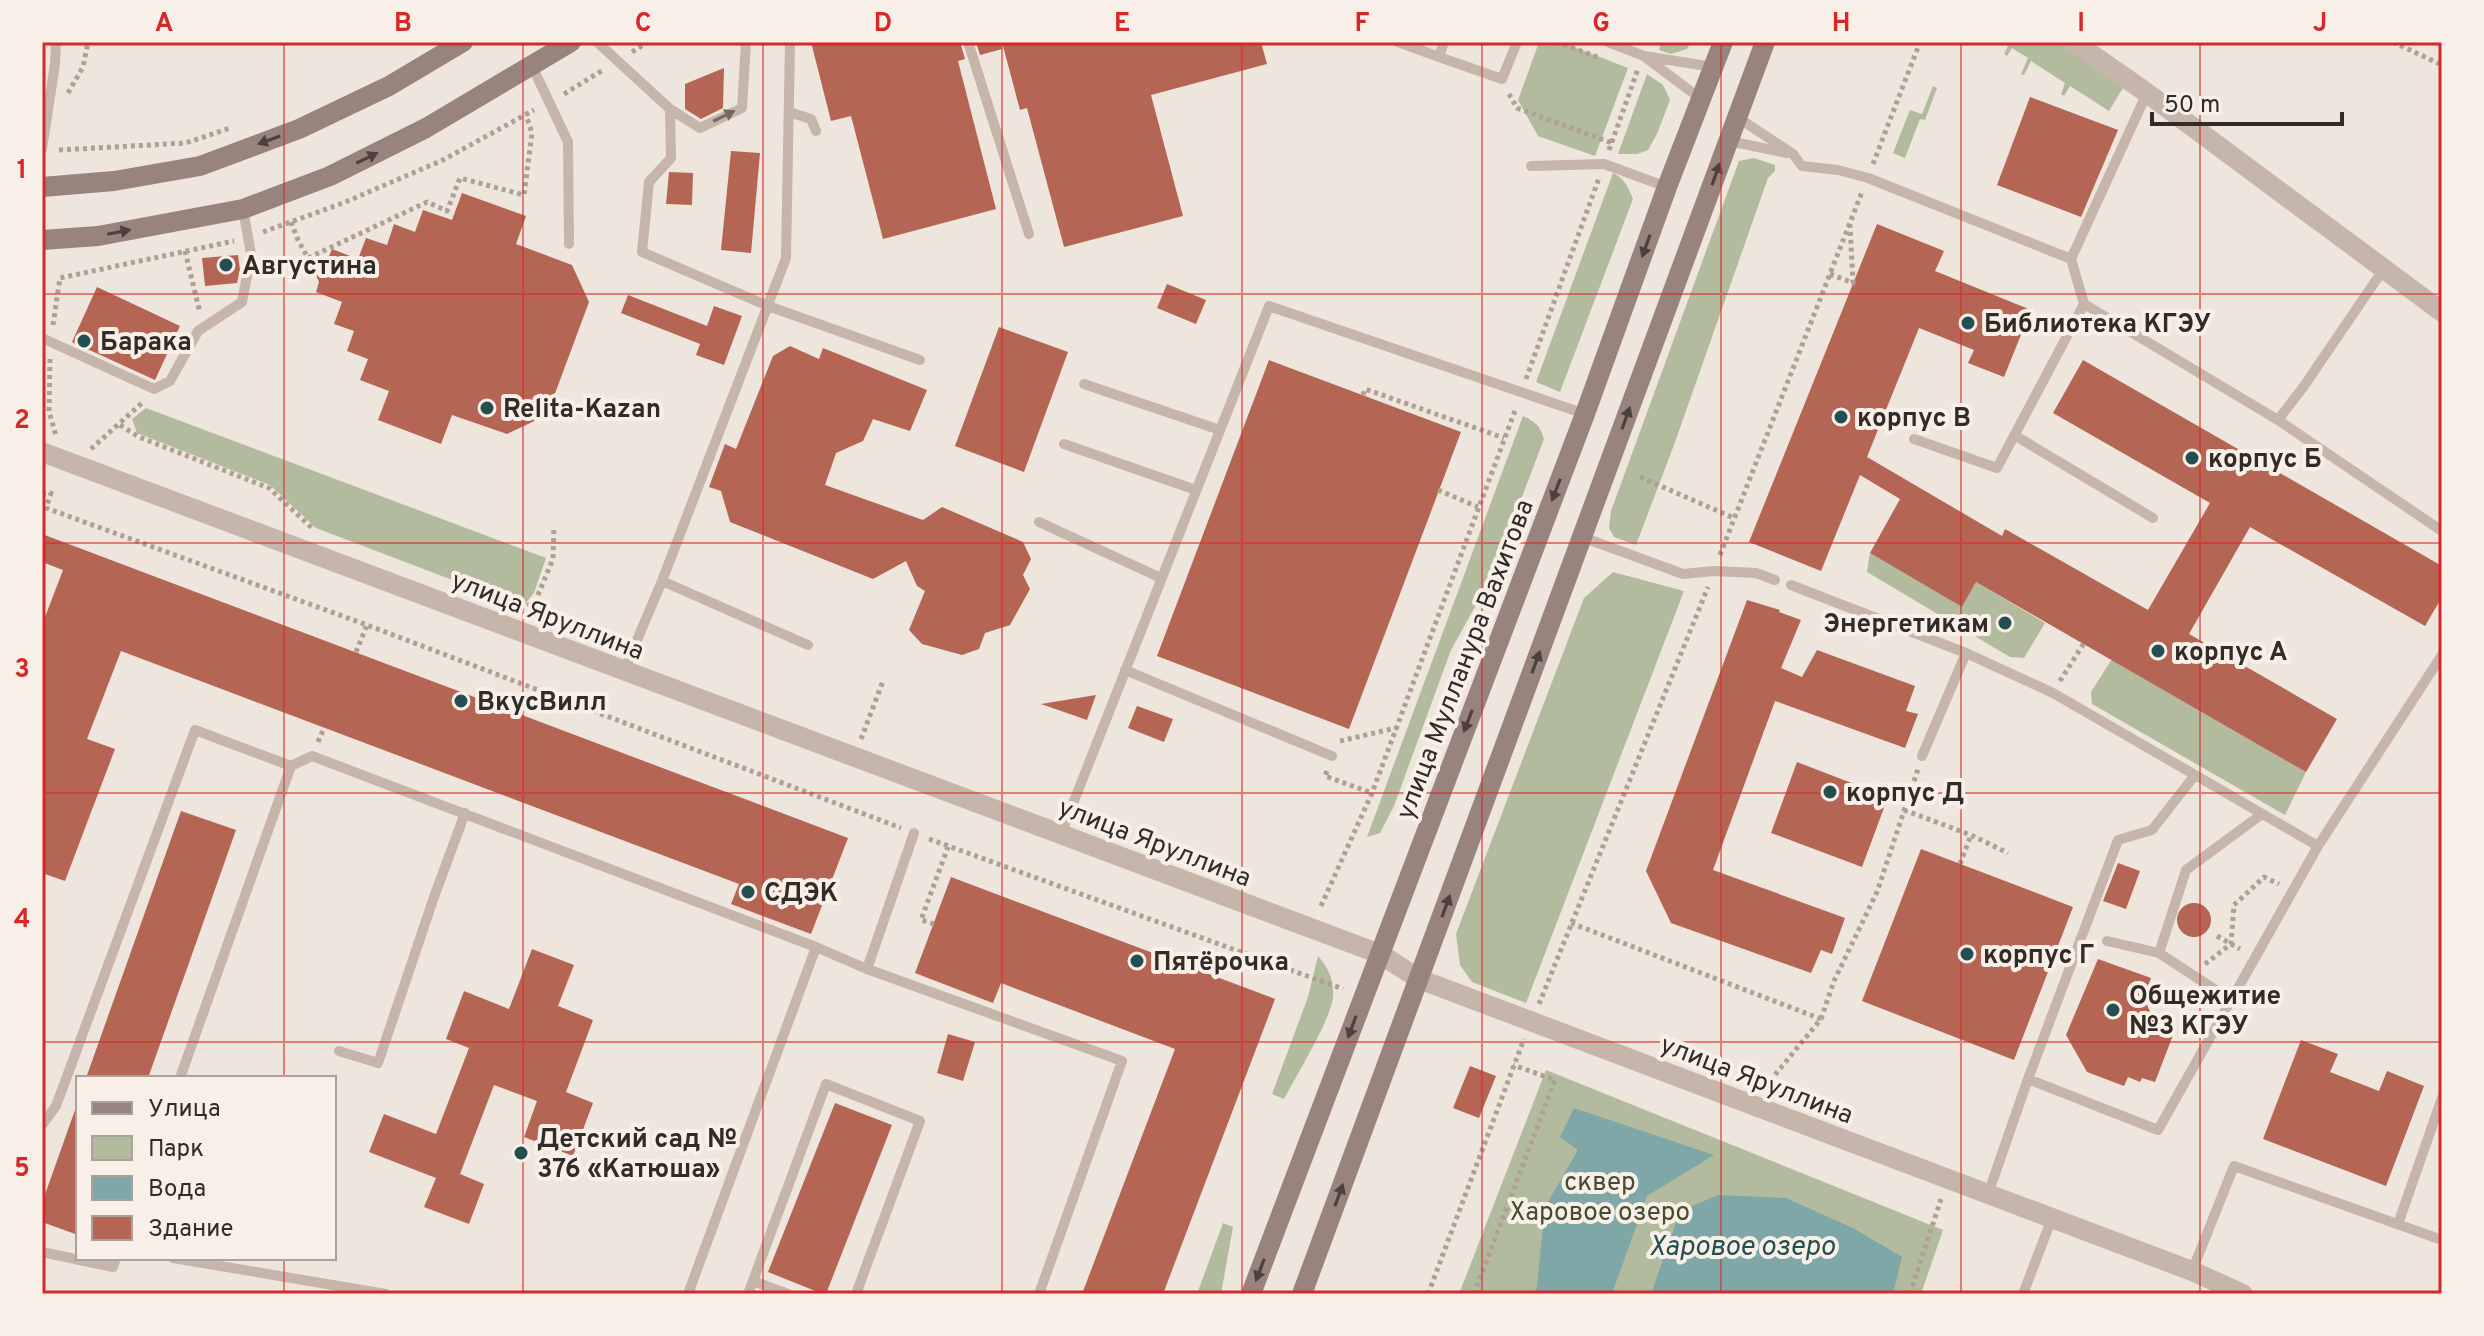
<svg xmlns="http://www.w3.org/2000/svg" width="2484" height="1336" font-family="Overpass,sans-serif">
<rect width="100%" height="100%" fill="#eee5dc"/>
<!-- green -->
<path fill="#b3bb9e" d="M1553,42H1561L1628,68L1595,156L1538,136L1518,100L1538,45Z
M1661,42H1691L1687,49L1671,54L1659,50Z
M2002,42H2061L2123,88L2109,111L2070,86L2064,96L2061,94L2065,83L2031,61L2024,75L2021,74L2028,58L2012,48L2007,56L2004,54L2008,46Z
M1647,74L1663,85L1670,100L1657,134L1648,150L1637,154H1618Z
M1933,86L1937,88L1925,120L1920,119L1905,158L1893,153L1910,110L1922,114Z
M1754,158L1775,165V171L1768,178L1674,445L1636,545L1614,537L1609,528L1611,511L1739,161Z
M1613,173C1624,178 1629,188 1633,199L1560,392L1536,382Z
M146,408L546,558L534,593L525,604H515L316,528L270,485L137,433L132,419Z
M1523,416C1536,422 1540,426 1544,439L1491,578L1451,650L1394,806L1380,833L1367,837Z
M1870,553L1962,607L1976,582L2045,623L2024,658L2010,657L1867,572Z
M1613,572L1684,591L1526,1003L1472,982L1460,965L1456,934L1584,598Z
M2112,659L2306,772L2285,815L2092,704L2091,692Z
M1318,956C1328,967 1334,980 1333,996C1333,1016 1295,1078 1284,1099L1272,1094L1308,997Z
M1546,1070L1943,1230L1921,1294H1459Z
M1223,1223L1233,1227L1221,1294H1197Z"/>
<!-- water -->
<path fill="#7fa7a7" d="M1574,1108L1714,1155L1647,1196L1613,1291L1615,1294H1536L1545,1207L1578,1150L1560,1137Z
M1718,1195L1786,1198L1853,1228L1902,1257L1893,1294H1651L1680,1211Z"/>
<!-- building -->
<path fill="#b56553" d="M811,42H960L965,59L958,61L996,209L883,239L851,116L831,121Z
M976,42H1001L1002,49L980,55Z
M1002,42H1261L1267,64L1151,95L1183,216L1064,247L1027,108L1020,110Z
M724,68L723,108L701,119L685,109V84Z
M2030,97L2118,130L2081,217L1997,185Z
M731,151L760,153L751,253L721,250Z
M669,172L693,173L692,205L666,204Z
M462,193L526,216L516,244L572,265L589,302L547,415L507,434L452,415L441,444L378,420L389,391L360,380L368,359L347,351L354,331L334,324L342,302L316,292L319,282L312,266L328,259L332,249L358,259L366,238L387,245L394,224L415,232L423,210L452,220Z
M1877,224L1944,251L1935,271L2031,310L2004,377L1968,363L1974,350L1919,328L1867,457L2002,536L2005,529L2148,610L2210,503L2053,413L2083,360L2442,566V597L2425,626L2250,527L2189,634L2337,719L2306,772L1976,582L1962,607L1870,553L1900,499L1860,475L1821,571L1749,542Z
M238,255L240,270L237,283L205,286L202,258Z
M1167,284L1206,300L1196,324L1157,308Z
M97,287L180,326L155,380L72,342Z
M628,295L707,326L714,306L742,316L724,365L696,355L700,344L621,313Z
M999,327L1068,352L1024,472L955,446Z
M790,346L819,359L823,348L927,390L910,431L873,419L863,441L836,453L825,485L923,520L942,507L1023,542L1031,559L1023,575L1030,589L1010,625L985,633L979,649L962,655L922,644L909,630L925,591L917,586L906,561L873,579L730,522L721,491L709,487L725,444L736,449L773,356Z
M1269,360L1461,432L1349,729L1157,656Z
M42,534L848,838L811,934L731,904L739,884L121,651L87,739L115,749L65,881L42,873V625L63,570L42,562Z
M1747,600L1780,610L1779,612L1801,620L1781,668L1802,677L1817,650L1915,686L1906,711L1918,714L1905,748L1775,701L1713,870L1845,918L1832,954L1821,950L1811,973L1671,923L1646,871Z
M1096,695L1087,720L1041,704Z
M1137,706L1173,719L1164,742L1128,728Z
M1797,762L1888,797L1862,867L1771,833Z
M181,811L236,830L190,960L148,1078H86Z
M1921,849L2073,907L2014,1060L1862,1001Z
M2118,863L2140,871L2126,909L2103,901Z
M951,877L1275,999L1163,1294H1082L1175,1049L1001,983L993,1003L915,973Z
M2177 920a17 17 0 1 1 34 0a17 17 0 1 1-34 0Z
M532,949L574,965L558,1006L593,1020L566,1092L593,1103L573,1156L524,1137L537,1101L494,1085L460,1174L484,1184L469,1224L424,1207L436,1178L369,1152L384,1114L436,1134L469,1048L446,1039L464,991L509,1009Z
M2098,959L2151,978L2144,998L2155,1023L2175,1030L2155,1082L2142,1078L2140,1082L2128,1077L2124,1086L2087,1072L2066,1035Z
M948,1034L975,1042L963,1081L937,1073Z
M2301,1040L2338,1054L2330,1072L2379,1091L2387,1071L2424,1086L2386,1186L2263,1139Z
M1470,1066L1496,1076L1479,1118L1453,1108Z
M835,1103L892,1125L826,1294H823L768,1272Z
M75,1110H78V1235L42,1222V1203Z"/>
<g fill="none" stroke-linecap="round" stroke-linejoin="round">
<!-- path -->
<path stroke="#b09f94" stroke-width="5" stroke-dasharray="4 4" stroke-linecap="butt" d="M1556,42L1600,58
M2393,42L2442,65
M632,52L648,42
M68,93L83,67L88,42
M564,94L603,70
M1509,94L1517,108L1612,143
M59,150L186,143L230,128
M1609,150L1638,69
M1873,164L1920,42
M291,222L298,240L308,258L427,202L447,211L460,178L524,195L532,133L526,115
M263,232L343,203L443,160L534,110
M185,251L200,313
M1830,274L1853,283L1850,225
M53,325L60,278L234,241
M50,359L49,411L56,436
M1526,379L1599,178
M1363,395L1365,389L1504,438
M120,425L139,437L269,488L313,529
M91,449L143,402
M1640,477L1734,518
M1438,490L1478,507
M42,493H51L46,508L367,625L901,828
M1720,555L1862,192
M520,609L535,602L553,559L554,526
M356,652L367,625
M2060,681L2084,643
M861,739L883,681
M1340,741L1396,728
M318,742L324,728
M1327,771L1325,776L1372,793
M1904,810L1971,835L2008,853
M929,839L1343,989
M1960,864L1971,835
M1321,906L1372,793L1516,408
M1571,923L1821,1019
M934,924L921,920L948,847
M2217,936L2240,949
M2205,964L2231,944L2234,905L2264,877L2279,884
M1539,1004L1708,587
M1765,1087L1821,1019L1834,981L1877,892L1918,769
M1428,1294L1524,1039
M1474,1294L1555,1080L1513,1065
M1910,1294L1941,1199"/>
<!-- service -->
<path stroke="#c5b5aa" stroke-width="10" d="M597,42L670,109L700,128L742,108L746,42
M968,42L1029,234
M1398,42L1439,57
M1444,42L1439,57L1502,79L1517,42
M1608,42L1644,56L1713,67
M1645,57L1701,99
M532,66L568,142L569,244
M670,109L671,158L649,182L642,252L768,306L920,360
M789,112L811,119L816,131
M1737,117L1793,154L1802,166L1838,170L1868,178L2071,259L2084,304L2278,420L2442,531
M1729,141L1787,153
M42,149L55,64L56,42
M1531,166L1604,164L1667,187
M2071,259L2147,93
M42,338L154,389L170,381L198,331L242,302L251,254L243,209
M1084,384L1220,430
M2278,420L2304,386L2383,270
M2014,435L2153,518
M1914,439L1997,468L2084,304
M1064,444L1196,490
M1039,522L1161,578
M1582,537L1683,574L1714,571L1756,573L1775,580
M662,581L786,258L790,42
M1791,585L1966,653L2053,693L2318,846L2158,1130L2028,1079L1988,1194
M1125,670L1332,756
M624,671L662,581L808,645
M1922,756L1966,653
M1061,834L1269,306L1585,414
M2318,846L2442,655
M2107,941L2159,953L2231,1000
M2159,953L2186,870L2262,814
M867,969L1122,1061L1039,1294
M339,1051L378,1063L434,897L465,813
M180,1078L291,766
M2028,1079L2118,840L2152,830L2195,775
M42,1125L56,1106L195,730L291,766L312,756L816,947L867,969L914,833
M2398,1224L2442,1098
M42,1252L113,1267L116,1258
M173,1258L386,1294
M2192,1271L2234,1166L2442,1240
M753,1281L788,1294
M688,1294L816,947
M748,1294L826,1084L920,1121L856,1294
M2023,1294L2052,1218"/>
<!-- minor -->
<path stroke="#c5b5aa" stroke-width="20" d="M2074,42L2147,93L2442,312
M42,452L1380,954"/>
<!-- tertiary -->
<path stroke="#c5b5aa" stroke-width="20" d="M1380,954L1419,979L2192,1271L2243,1294"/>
<!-- secondary -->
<path stroke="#98847c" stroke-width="20" d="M42,187L114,181L200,166L299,129L389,86L463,42
M42,240L98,236L243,209L330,176L426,128L571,42
M1251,1294L1585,414L1667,187L1723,42
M1302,1294L1765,42"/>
</g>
<!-- one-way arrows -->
<defs><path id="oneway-solid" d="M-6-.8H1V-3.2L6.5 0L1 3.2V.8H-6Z" transform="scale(2)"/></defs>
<use fill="#756962" href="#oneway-solid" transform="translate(724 116) rotate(-26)"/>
<g fill="#4c413d">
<use href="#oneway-solid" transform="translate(269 140) rotate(160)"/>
<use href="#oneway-solid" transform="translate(367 158) rotate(-26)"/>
<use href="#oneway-solid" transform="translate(1716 174) rotate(-70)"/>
<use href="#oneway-solid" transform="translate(119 232) rotate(-11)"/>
<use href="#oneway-solid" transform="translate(1646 246) rotate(110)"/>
<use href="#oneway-solid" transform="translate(1626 418) rotate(-70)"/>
<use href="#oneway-solid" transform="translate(1556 490) rotate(111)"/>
<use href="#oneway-solid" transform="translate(1536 662) rotate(-70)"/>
<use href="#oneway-solid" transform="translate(1468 721) rotate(111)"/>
<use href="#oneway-solid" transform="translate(1446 906) rotate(-70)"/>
<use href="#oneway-solid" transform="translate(1352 1027) rotate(110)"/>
<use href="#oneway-solid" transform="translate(1339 1195) rotate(-70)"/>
<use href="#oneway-solid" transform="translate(1260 1270) rotate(111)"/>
</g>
<!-- grid -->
<path fill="none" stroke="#d62828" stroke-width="2" stroke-opacity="0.55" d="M284,42V1078M523,42V1294M763,42V1294M1002,42V1294M1242,42V1294M1482,42V1294M1721,42V1294M1961,42V1294M2200,42V1294M42,294H2442M42,543H2442M42,793H2442M42,1042H2442M284,1258V1294"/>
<!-- markers -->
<g fill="#244e4f" stroke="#f7efe8" stroke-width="3">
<circle cx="226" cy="265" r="8"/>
<circle cx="1968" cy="323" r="8"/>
<circle cx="84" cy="341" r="8"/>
<circle cx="487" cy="408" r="8"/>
<circle cx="1841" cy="417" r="8"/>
<circle cx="2192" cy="458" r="8"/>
<circle cx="2005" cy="623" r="8"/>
<circle cx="2158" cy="651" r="8"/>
<circle cx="461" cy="701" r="8"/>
<circle cx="1830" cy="792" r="8"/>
<circle cx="748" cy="892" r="8"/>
<circle cx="1967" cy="954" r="8"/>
<circle cx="1137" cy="961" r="8"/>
<circle cx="2113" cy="1010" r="8"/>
<circle cx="521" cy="1153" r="8"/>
</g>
<g text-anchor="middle" stroke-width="8" stroke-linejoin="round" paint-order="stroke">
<!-- poi labels -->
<g font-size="26" font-weight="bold" fill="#332b28" stroke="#f7efe8" text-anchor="start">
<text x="242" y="274">Августина</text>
<text x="1984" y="332">Библиотека КГЭУ</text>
<text x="100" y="350">Барака</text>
<text x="503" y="417">Relita-Kazan</text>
<text x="1857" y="426">корпус В</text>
<text x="2208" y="467">корпус Б</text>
<text x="1989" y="632" text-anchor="end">Энергетикам</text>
<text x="2174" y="660">корпус А</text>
<text x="477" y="710">ВкусВилл</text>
<text x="1846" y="801">корпус Д</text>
<text x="764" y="901">СДЭК</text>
<text x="1983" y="963">корпус Г</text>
<text x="1153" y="970">Пятёрочка</text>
<text x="2129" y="1004">Общежитие<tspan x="2129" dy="30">№3 КГЭУ</tspan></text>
<text x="537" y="1147">Детский сад №<tspan x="537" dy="30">376 «Катюша»</tspan></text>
</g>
<!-- street labels -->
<g font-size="26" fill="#332b28" stroke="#f7efe8">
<text transform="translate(548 615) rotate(21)" y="9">улица Яруллина</text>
<text transform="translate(1464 659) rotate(-69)" y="9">улица Мулланура Вахитова</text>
<text transform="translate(1155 842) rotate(21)" y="9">улица Яруллина</text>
<text transform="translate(1757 1079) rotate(21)" y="9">улица Яруллина</text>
</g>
<!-- park labels -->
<g font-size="26" fill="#444e2f" stroke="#f7efe8">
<text x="1600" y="1190">сквер<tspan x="1600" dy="30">Харовое озеро</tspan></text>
</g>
<!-- water labels -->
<g font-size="28" font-style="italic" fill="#244e4f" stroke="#f7efe8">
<text x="1742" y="1255">Харовое озеро</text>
</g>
</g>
<!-- border -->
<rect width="2484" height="1336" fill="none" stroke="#f7efe8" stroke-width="88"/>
<!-- legend -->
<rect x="76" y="1076" width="260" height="184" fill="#f7efe8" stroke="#a9a19b" stroke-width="2"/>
<rect x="92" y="1102" width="40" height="12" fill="#98847c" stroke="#a9a19b" stroke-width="2"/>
<text x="148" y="1116" font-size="24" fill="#332b28">Улица</text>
<rect x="92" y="1136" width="40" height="24" fill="#b3bb9e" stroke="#a9a19b" stroke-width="2"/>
<text x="148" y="1156" font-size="24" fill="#332b28">Парк</text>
<rect x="92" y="1176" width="40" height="24" fill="#7fa7a7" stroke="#a9a19b" stroke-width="2"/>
<text x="148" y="1196" font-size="24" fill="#332b28">Вода</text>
<rect x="92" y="1216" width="40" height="24" fill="#b56553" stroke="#a9a19b" stroke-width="2"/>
<text x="148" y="1236" font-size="24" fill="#332b28">Здание</text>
<!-- scale -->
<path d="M2152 112v12h190v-12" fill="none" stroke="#332b28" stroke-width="4"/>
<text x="2164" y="112" font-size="24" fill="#332b28" stroke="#f7efe8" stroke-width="6" paint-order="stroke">50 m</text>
<rect x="44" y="44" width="2396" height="1248" fill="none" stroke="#d62828" stroke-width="3"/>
<g font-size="26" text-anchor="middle" font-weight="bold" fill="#d62828">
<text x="164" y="31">A</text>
<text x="403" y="31">B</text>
<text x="643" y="31">C</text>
<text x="883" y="31">D</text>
<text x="1122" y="31">E</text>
<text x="1362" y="31">F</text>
<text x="1601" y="31">G</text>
<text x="1841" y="31">H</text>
<text x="2081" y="31">I</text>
<text x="2320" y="31">J</text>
<text x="22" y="178">1</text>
<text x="22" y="428">2</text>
<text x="22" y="677">3</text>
<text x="22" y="927">4</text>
<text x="22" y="1176">5</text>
</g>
</svg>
